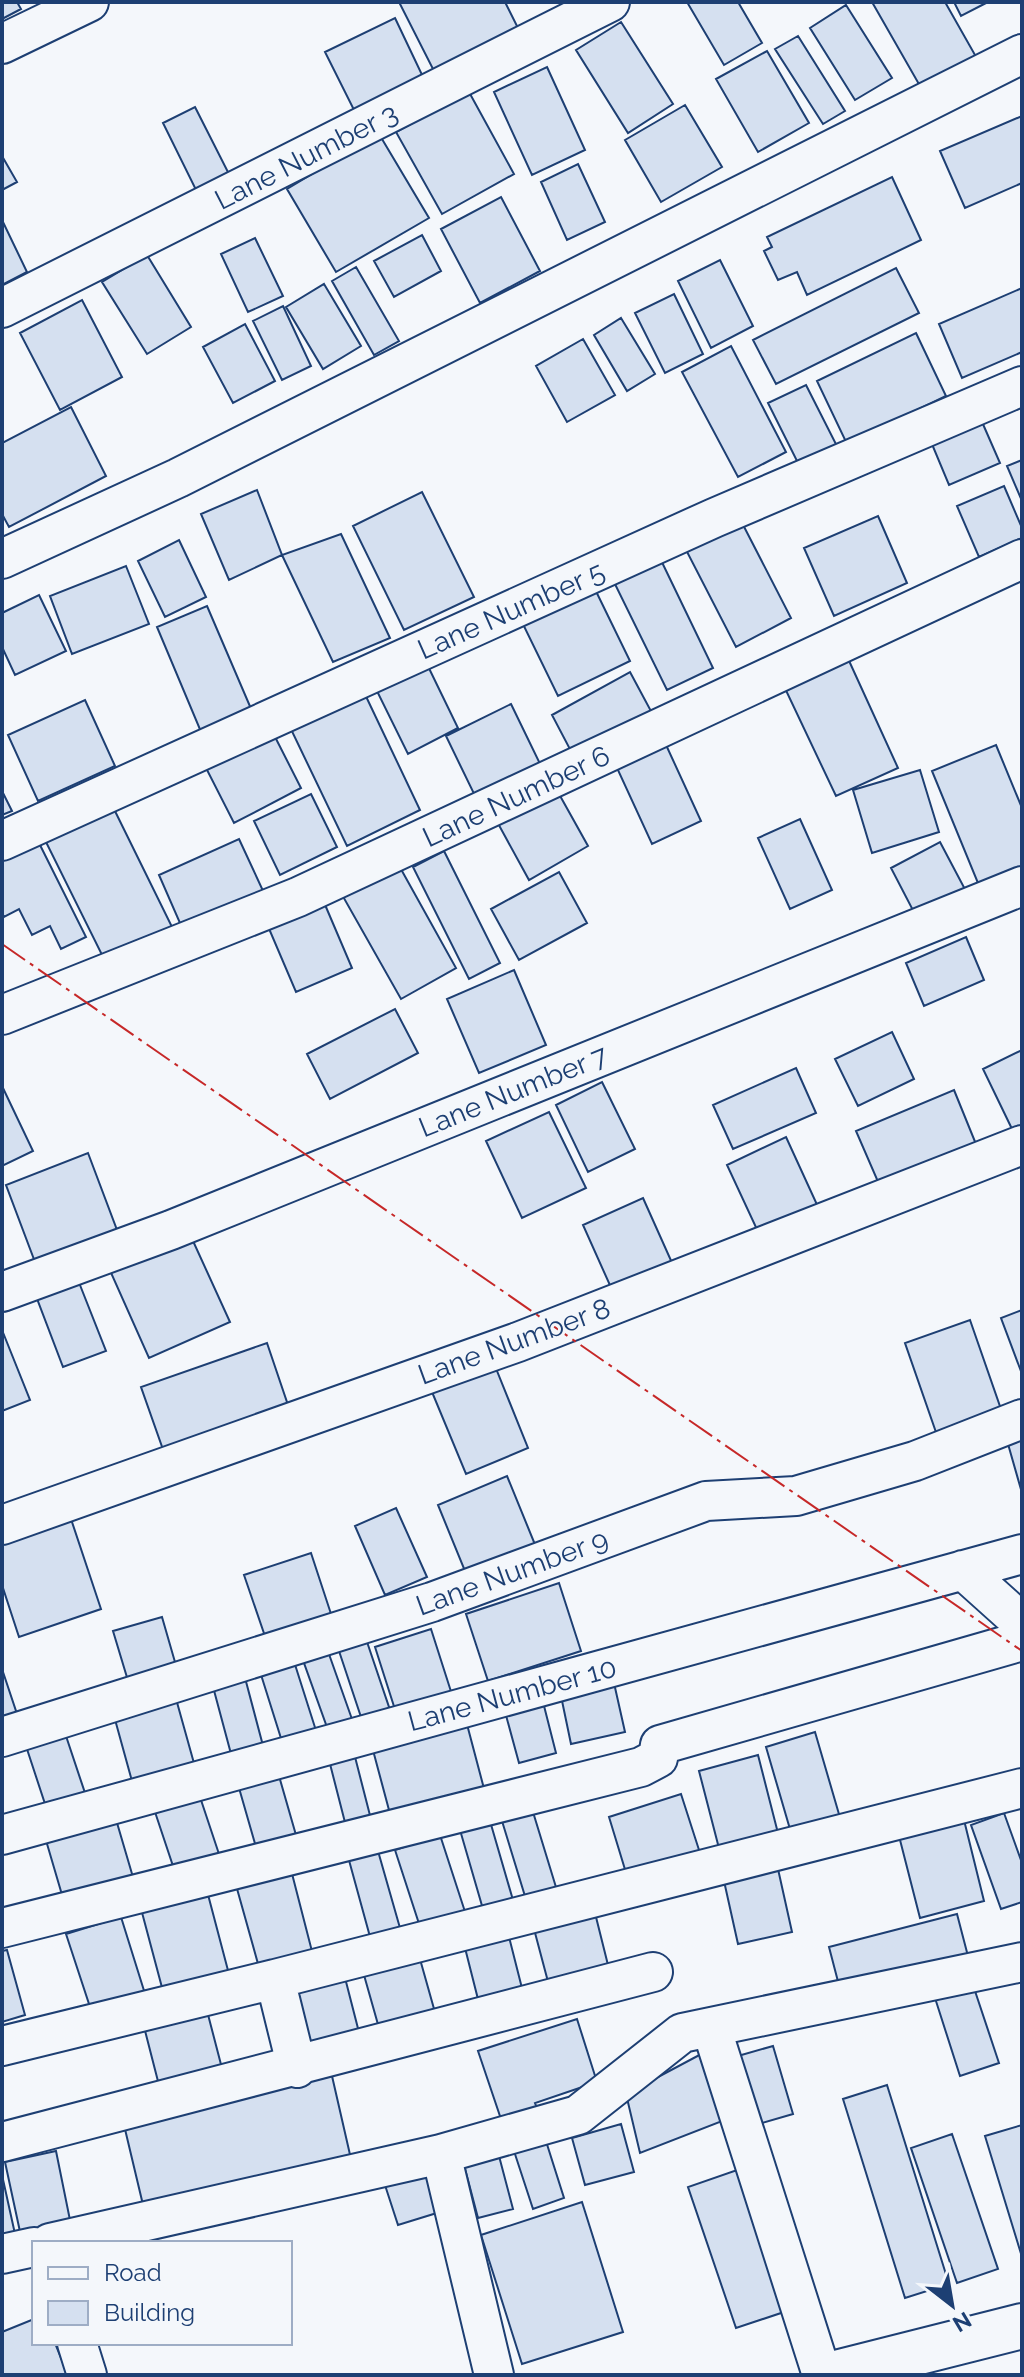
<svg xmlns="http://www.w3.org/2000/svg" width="1024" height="2377" font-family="Raleway,sans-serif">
<rect width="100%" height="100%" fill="#f4f7fb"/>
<!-- building -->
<path fill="#d5e0f0" stroke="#1d3f73" stroke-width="2" d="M2,2H17L21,9L2,19Z
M399,2H505L519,30L435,73Z
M687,2H738L762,43L724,65Z
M872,2H945L979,62L924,93Z
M954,2H988L961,16Z
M846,5L892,78L855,100L810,28Z
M395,18L424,79L355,112L325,52Z
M621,22L673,104L628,133L576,50Z
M798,36L845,111L823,124L775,49Z
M767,51L809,123L758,152L716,79Z
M547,67L585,150L532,175L494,92Z
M469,92L514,174L442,214L396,132Z
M685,105L722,167L661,202L625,140Z
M195,107L232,180L199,196L163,123Z
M1022,116V183L965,208L940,151Z
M379,134L429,218L336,272L287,189Z
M2,156L17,182L2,190Z
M578,164L605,222L567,240L541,182Z
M892,177L921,240L807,295L797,272L778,280L764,251L772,247L767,237Z
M501,197L540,271L480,303L441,229Z
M2,220L27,272L2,285Z
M422,235L441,271L394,297L374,261Z
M255,238L283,296L248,312L221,254Z
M147,255L191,327L147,354L102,282Z
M720,260L753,326L711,348L678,281Z
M356,267L399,341L374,355L332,281Z
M896,268L919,313L776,384L753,340Z
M324,284L361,346L323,369L286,307Z
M1022,288V352L962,378L939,324Z
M674,294L703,354L665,373L635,313Z
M82,300L122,377L60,410L20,333Z
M283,306L311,366L282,380L253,321Z
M621,318L655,374L627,391L594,335Z
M245,324L275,381L233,403L203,347Z
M916,333L946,396L847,444L817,381Z
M583,339L615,395L567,422L536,366Z
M731,346L786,452L738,477L682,372Z
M806,385L842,456L804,475L768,403Z
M71,407L106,476L9,527L2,514V443Z
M979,415L1000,463L949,485L929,437Z
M1022,460V501L1007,466Z
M1004,486L1022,528V538L979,557L957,506Z
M257,490L282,555L229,580L201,514Z
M422,492L474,597L404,630L353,526Z
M878,516L907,583L834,616L804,548Z
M739,517L791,618L736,647L684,546Z
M341,534L390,638L333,662L282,555Z
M179,540L206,597L165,617L138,561Z
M658,554L713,668L667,690L611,576Z
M126,566L149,624L72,654L50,596Z
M591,581L630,661L558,696L519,616Z
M39,595L66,651L15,675L2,647V613Z
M207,606L255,718L204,739L157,627Z
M845,652L898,768L836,796L782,682Z
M424,658L458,728L408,754L373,683Z
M630,672L652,713L573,755L552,715Z
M362,688L420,810L347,846L288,723Z
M85,700L115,766L38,801L8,735Z
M511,704L543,770L478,802L446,736Z
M270,727L301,788L234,823L203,762Z
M661,734L701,821L652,844L612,757Z
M996,745L1022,808V871L980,888L932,771Z
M920,770L939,832L872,853L853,790Z
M554,785L588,846L529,880L495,818Z
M2,791L12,811L2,815Z
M311,794L337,847L280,875L254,821Z
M111,803L174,931L107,965L43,836Z
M800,819L832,890L790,909L758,838Z
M36,837L86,937L61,949L50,926L32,935L19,909L4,917L2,913V854Z
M239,839L264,893L183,930L159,875Z
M940,842L968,895L918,920L891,868Z
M444,851L500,963L469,979L413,867Z
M397,862L456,968L401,999L341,893Z
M559,872L587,923L519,960L491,909Z
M323,900L352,968L296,992L267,924Z
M966,937L984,980L924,1006L906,963Z
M514,970L546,1045L479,1073L447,999Z
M395,1009L418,1053L330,1099L307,1054Z
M892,1032L914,1079L858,1106L835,1059Z
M1022,1050V1126L1013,1131L983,1069Z
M796,1068L816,1113L733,1149L713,1105Z
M602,1082L635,1149L588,1172L556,1105Z
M2,1086L33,1151L2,1166Z
M954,1090L978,1149L882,1191L856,1131Z
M549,1112L586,1188L522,1218L486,1141Z
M786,1137L819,1209L760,1236L727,1165Z
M88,1153L120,1238L38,1270L6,1185Z
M643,1198L673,1265L613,1292L583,1225Z
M188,1230L230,1322L149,1358L108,1266Z
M78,1280L106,1351L63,1367L36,1296Z
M1022,1310V1374L1001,1318Z
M970,1320L1003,1415L938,1438L905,1343Z
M2,1330L30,1400L2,1411Z
M267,1343L291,1414L166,1458L141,1387Z
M495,1366L528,1448L466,1474L432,1392Z
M1022,1440V1493L1008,1444Z
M507,1476L536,1547L467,1576L438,1505Z
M396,1508L427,1577L385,1595L355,1526Z
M70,1516L101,1609L19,1637L2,1585V1539Z
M311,1553L334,1623L268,1645L244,1575Z
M559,1583L581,1651L488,1681L466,1614Z
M162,1617L177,1669L129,1684L113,1631Z
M431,1629L455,1704L399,1722L375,1647Z
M364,1633L391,1713L363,1723L336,1642Z
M324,1640L353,1722L328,1730L299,1649Z
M291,1652L319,1740L285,1751L257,1662Z
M2,1669L17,1714L2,1720Z
M244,1674L266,1757L234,1765L212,1683Z
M614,1683L625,1732L571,1744L561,1696Z
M173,1688L197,1774L135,1792L111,1705Z
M542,1698L556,1753L519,1763L504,1708Z
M464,1713L487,1800L393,1825L370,1739Z
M63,1727L87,1799L48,1813L24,1740Z
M815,1732L841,1821L792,1836L766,1747Z
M354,1753L374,1831L349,1838L329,1760Z
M758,1755L780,1841L721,1856L699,1771Z
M277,1769L298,1842L258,1854L237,1781Z
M198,1791L219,1854L174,1869L153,1806Z
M681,1794L700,1853L627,1876L609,1817Z
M533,1812L559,1897L528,1906L502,1821Z
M1004,1813L1022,1863V1902L1001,1909L971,1825Z
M115,1816L135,1884L65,1905L45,1837Z
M964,1820L984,1901L920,1918L899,1836Z
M490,1821L515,1907L485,1916L460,1830Z
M440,1835L469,1924L424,1939L395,1850Z
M376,1844L402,1935L372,1944L347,1853Z
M289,1862L315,1963L262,1978L234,1878Z
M778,1869L792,1932L738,1944L724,1881Z
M206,1887L230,1978L164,1995L140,1905Z
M595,1913L611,1977L551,1993L534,1929Z
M957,1914L969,1960L841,1993L829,1947Z
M121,1917L146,1997L92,2013L66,1934Z
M508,1933L525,2000L481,2011L464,1944Z
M7,1950L25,2015L2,2022V1951Z
M418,1952L438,2023L381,2035L362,1968Z
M343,1970L362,2044L304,2059L285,1985Z
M973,1985L999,2063L960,2076L935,1998Z
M205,2003L224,2076L160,2089L142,2019Z
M577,2019L597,2082L535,2103L537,2108L501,2119L478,2051Z
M773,2046L793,2114L752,2126L731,2058Z
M705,2052L730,2118L640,2153L626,2094Z
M332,2076L351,2159L144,2209L124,2125Z
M887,2085L949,2284L905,2298L843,2099Z
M621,2124L634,2172L585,2185L572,2138Z
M1022,2125V2257L985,2136Z
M952,2134L998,2269L957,2283L911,2148Z
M545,2138L564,2198L533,2209L513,2148Z
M56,2151L72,2230L22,2241L5,2162Z
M499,2156L513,2209L478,2218L464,2165Z
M425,2166L440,2212L398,2225L383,2179Z
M740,2169L787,2311L736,2328L688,2187Z
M2,2175L17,2243L2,2246Z
M582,2202L623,2332L522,2364L481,2235Z
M34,2319V2343H55L68,2375H2V2332Z"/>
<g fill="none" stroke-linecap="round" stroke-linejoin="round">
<!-- minor casing -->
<g stroke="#1d3f73" stroke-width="42">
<path id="minor" d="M2,44L89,2
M2,308L610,2
M2,559L178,478L1022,54
M2,841L714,518L1022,386
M2,1015L298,897L1022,559
M2,1292L171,1230L1022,886
M2,1525L518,1342L1022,1145
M963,1570L1022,1623
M2,1737L432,1602L706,1501L796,1496L915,1461L1022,1419
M2,1835L1022,1554
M2,1928L641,1767L658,1758L660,1745L1022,1641
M711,2027L822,2375
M2,2046L275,1979
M297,2068L275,1979L1022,1788
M2,2142L653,1972
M441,2154L494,2375
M50,2243L441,2154L578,2115L682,2033L1022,1962
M2,2254L34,2247
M77,2343L87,2375"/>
</g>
<!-- tertiary casing -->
<g stroke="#1d3f73" stroke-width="48">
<path id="tertiary" d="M828,2375L1022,2326"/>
</g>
<!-- minor -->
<use href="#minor" stroke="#f4f7fb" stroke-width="38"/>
<!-- tertiary -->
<use href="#tertiary" stroke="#f4f7fb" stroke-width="44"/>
<!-- power -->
<path stroke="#c62828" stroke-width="2" stroke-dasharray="28 6 4 6" stroke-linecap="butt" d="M2,944L1022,1651"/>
</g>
<g text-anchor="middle" stroke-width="6" stroke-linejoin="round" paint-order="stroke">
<!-- street labels -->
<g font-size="28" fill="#1d3f73" stroke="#f4f7fb">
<text transform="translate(306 156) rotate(-27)" y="10">Lane Number 3</text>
<text transform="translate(511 610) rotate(-24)" y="10">Lane Number 5</text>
<text transform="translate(516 796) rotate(-25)" y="10">Lane Number 6</text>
<text transform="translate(513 1091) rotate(-22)" y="10">Lane Number 7</text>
<text transform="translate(514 1341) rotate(-20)" y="10">Lane Number 8</text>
<text transform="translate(512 1572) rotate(-20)" y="10">Lane Number 9</text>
<text transform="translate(512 1694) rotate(-15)" y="10">Lane Number 10</text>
</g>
</g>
<!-- border -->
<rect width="1024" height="2377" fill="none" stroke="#1d3f73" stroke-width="8"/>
<!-- legend -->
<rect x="32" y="2241" width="260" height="104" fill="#f4f7fb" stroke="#9eadc5" stroke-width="2"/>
<rect x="48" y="2267" width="40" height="12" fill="#f4f7fb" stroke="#9eadc5" stroke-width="2"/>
<text x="104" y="2281" font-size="24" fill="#1d3f73">Road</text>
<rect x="48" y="2301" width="40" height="24" fill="#d5e0f0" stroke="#9eadc5" stroke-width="2"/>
<text x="104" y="2321" font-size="24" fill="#1d3f73">Building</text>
<!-- north arrow -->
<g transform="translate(952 2305) rotate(149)" stroke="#f4f7fb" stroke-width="6" paint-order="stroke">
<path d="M0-6L14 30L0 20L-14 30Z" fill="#1d3f73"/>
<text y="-12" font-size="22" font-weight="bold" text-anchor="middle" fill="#1d3f73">N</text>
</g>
</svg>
